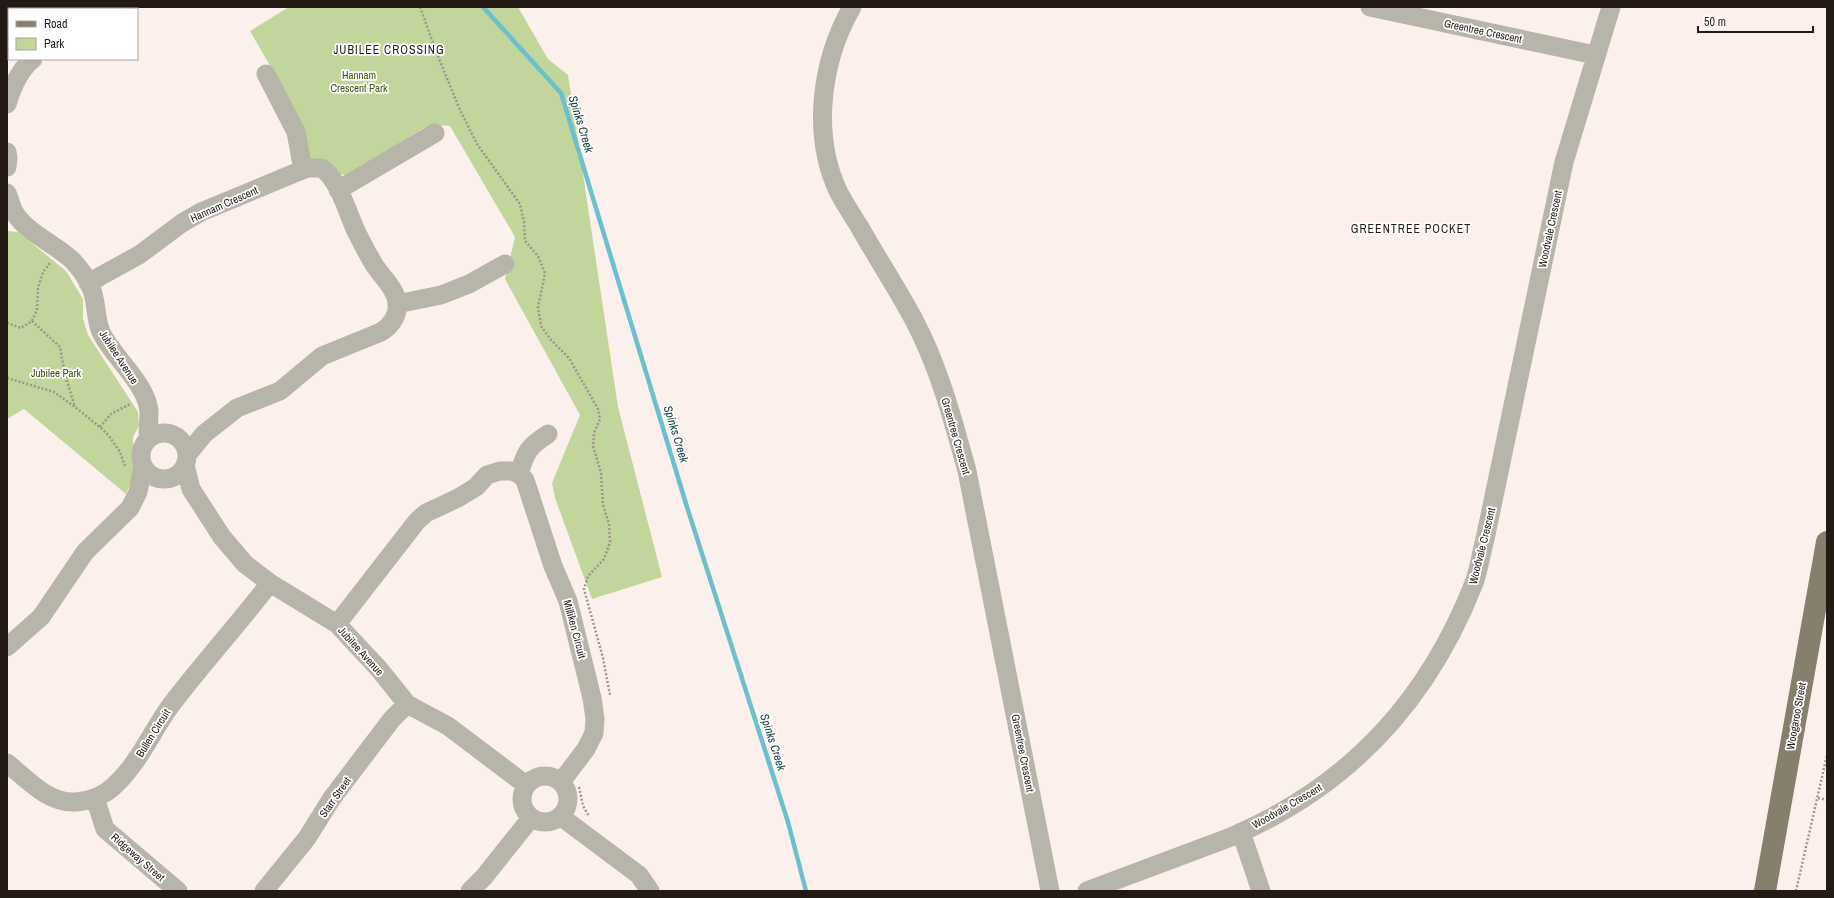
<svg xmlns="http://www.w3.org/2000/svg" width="1834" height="898" font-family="'Archivo Narrow',sans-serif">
<rect width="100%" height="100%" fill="#fbf0ec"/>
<!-- green -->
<path fill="#c2d59a" d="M289,7H518L548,59L568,75L618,407L662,577L592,599L555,498L552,483L580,415L505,279L515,237L450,126L438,125L424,128L353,172L346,175L339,174L310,159L272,69L250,31Z
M7,231L18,232L66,271L83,299V319L88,335L138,412L139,426L133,437V477L126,494L24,409L7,419Z"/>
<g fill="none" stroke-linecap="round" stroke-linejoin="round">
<!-- stream -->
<path stroke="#6cc0cd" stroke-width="4.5" d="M483,7L561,93L687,507L788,822L806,891"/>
<!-- path -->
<path stroke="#9e9490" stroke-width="2.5" stroke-dasharray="2 2" stroke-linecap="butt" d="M420,7L437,54L460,110L477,144L520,204L524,222L525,241L538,256L545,273L538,307L541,326L551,340L569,358L598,409L600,419L594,433L593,446L601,473L603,505L609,524L610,542L604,559L588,576L584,589L603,658L610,695
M32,321L60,347L65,375L75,407
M7,323L21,328L32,321L37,310L38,288L43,272L50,263
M7,378L54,392L75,407L100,427L109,436L120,452L125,466
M100,427L111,414L130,404
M579,787L583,806L589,816
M1818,798L1827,800
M1796,891L1827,755"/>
<!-- minor -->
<path stroke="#b7b4a9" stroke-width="19" d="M852,7C821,61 811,135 839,193C845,204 852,215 859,226C877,258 897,288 914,320C939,367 953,420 967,471L1050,891
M1370,7L1595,55
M94,9L96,7
M266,74L296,132L303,170
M7,104C12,87 19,70 33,59
M7,152L8,158L7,167
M338,190L435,133
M7,193C9,198 11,204 13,210C25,233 55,243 73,261C82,271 92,285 94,298C97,310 96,323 102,334C114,358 146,383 149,411C149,420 148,430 148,439
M88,283L139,255L182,223L201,212L307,168H321C338,177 348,214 356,231C362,243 368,255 375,266C383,278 395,288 397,302C399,315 391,326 381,332L322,356L280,391L237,408L204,434L187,455
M397,304L441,295L469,284L505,264
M141 456a23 23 0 1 1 46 0a23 23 0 1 1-46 0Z
M185,465L191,489L222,537L245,564L270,583L337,624L379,669L407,704L448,726L526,785
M519,474C526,451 528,447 548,434
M337,624L417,521L426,513L458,498L476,487L487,475L500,471H512L519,474L525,480L553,566L568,601L592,698L595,719L594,733L586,749L561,782
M7,647L41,617L85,552L130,508L138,492L143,466
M7,763C27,779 48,804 76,802C90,801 105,795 115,785C140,762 153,728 174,701C205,661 239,623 270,583
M522 799a23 23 0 1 1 46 0a23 23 0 1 1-46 0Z
M95,798L105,829L178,891
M560,816L639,875L650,891
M1241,832L1261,891
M264,891L307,838L332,798L392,719L407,704
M470,891L484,877L531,818
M1087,891C1121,878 1156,865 1191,852C1208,845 1226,840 1242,832C1354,781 1429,698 1474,583C1479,569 1481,554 1485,539L1564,162L1611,7"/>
<!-- major -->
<path stroke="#857f6c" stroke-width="22" d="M1765,891L1827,542"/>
</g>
<g text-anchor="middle" stroke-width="3.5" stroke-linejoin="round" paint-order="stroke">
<!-- street labels -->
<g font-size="11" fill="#231915" stroke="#fff">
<text transform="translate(1483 31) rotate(12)" y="4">Greentree Crescent</text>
<text transform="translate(224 204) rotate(-24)" y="4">Hannam Crescent</text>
<text transform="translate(1550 229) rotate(-78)" y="4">Woodvale Crescent</text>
<text transform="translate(119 357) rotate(57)" y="4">Jubilee Avenue</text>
<text transform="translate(956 436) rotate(74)" y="4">Greentree Crescent</text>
<text transform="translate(1482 546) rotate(-76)" y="4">Woodvale Crescent</text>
<text transform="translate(575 629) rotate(75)" y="4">Milliken Circuit</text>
<text transform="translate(361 651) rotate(48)" y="4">Jubilee Avenue</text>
<text transform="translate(1796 716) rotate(-80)" y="4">Woogaroo Street</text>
<text transform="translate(153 733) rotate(-58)" y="4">Bullen Circuit</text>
<text transform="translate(1023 753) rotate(79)" y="4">Greentree Crescent</text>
<text transform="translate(335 797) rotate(-55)" y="4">Starr Street</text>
<text transform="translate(1287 806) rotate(-30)" y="4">Woodvale Crescent</text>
<text transform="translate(138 857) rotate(41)" y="4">Ridgeway Street</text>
</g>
<!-- park labels -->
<g font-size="11" fill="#40510f" stroke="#fff">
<text x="359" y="79">Hannam<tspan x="359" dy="13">Crescent Park</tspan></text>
<text x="56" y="377">Jubilee Park</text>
</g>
<!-- neighbourhood labels -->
<g font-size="12" letter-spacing="1" fill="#231915" stroke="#fff">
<text x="389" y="54">JUBILEE CROSSING</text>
<text x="1411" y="233">GREENTREE POCKET</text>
</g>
<!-- water labels -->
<g font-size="12" font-style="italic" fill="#10393e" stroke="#fff">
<text transform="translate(581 124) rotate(73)" y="4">Spinks Creek</text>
<text transform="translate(676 434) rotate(73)" y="4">Spinks Creek</text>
<text transform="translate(773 742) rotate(72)" y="4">Spinks Creek</text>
</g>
</g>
<!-- border -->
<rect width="1834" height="898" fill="none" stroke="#231915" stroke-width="16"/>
<!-- legend -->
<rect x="8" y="8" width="130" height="52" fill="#ffffff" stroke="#a7a3a1"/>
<rect x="16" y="21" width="20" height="6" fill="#857f6c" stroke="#a7a3a1"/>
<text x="44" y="28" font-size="12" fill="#231915">Road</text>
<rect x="16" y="38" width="20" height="12" fill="#c2d59a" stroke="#a7a3a1"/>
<text x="44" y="48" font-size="12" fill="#231915">Park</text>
<!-- scale -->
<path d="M1698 26v6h115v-6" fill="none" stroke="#231915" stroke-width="2"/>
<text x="1704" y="26" font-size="12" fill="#231915" stroke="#ffffff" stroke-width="3" paint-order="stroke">50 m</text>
</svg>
